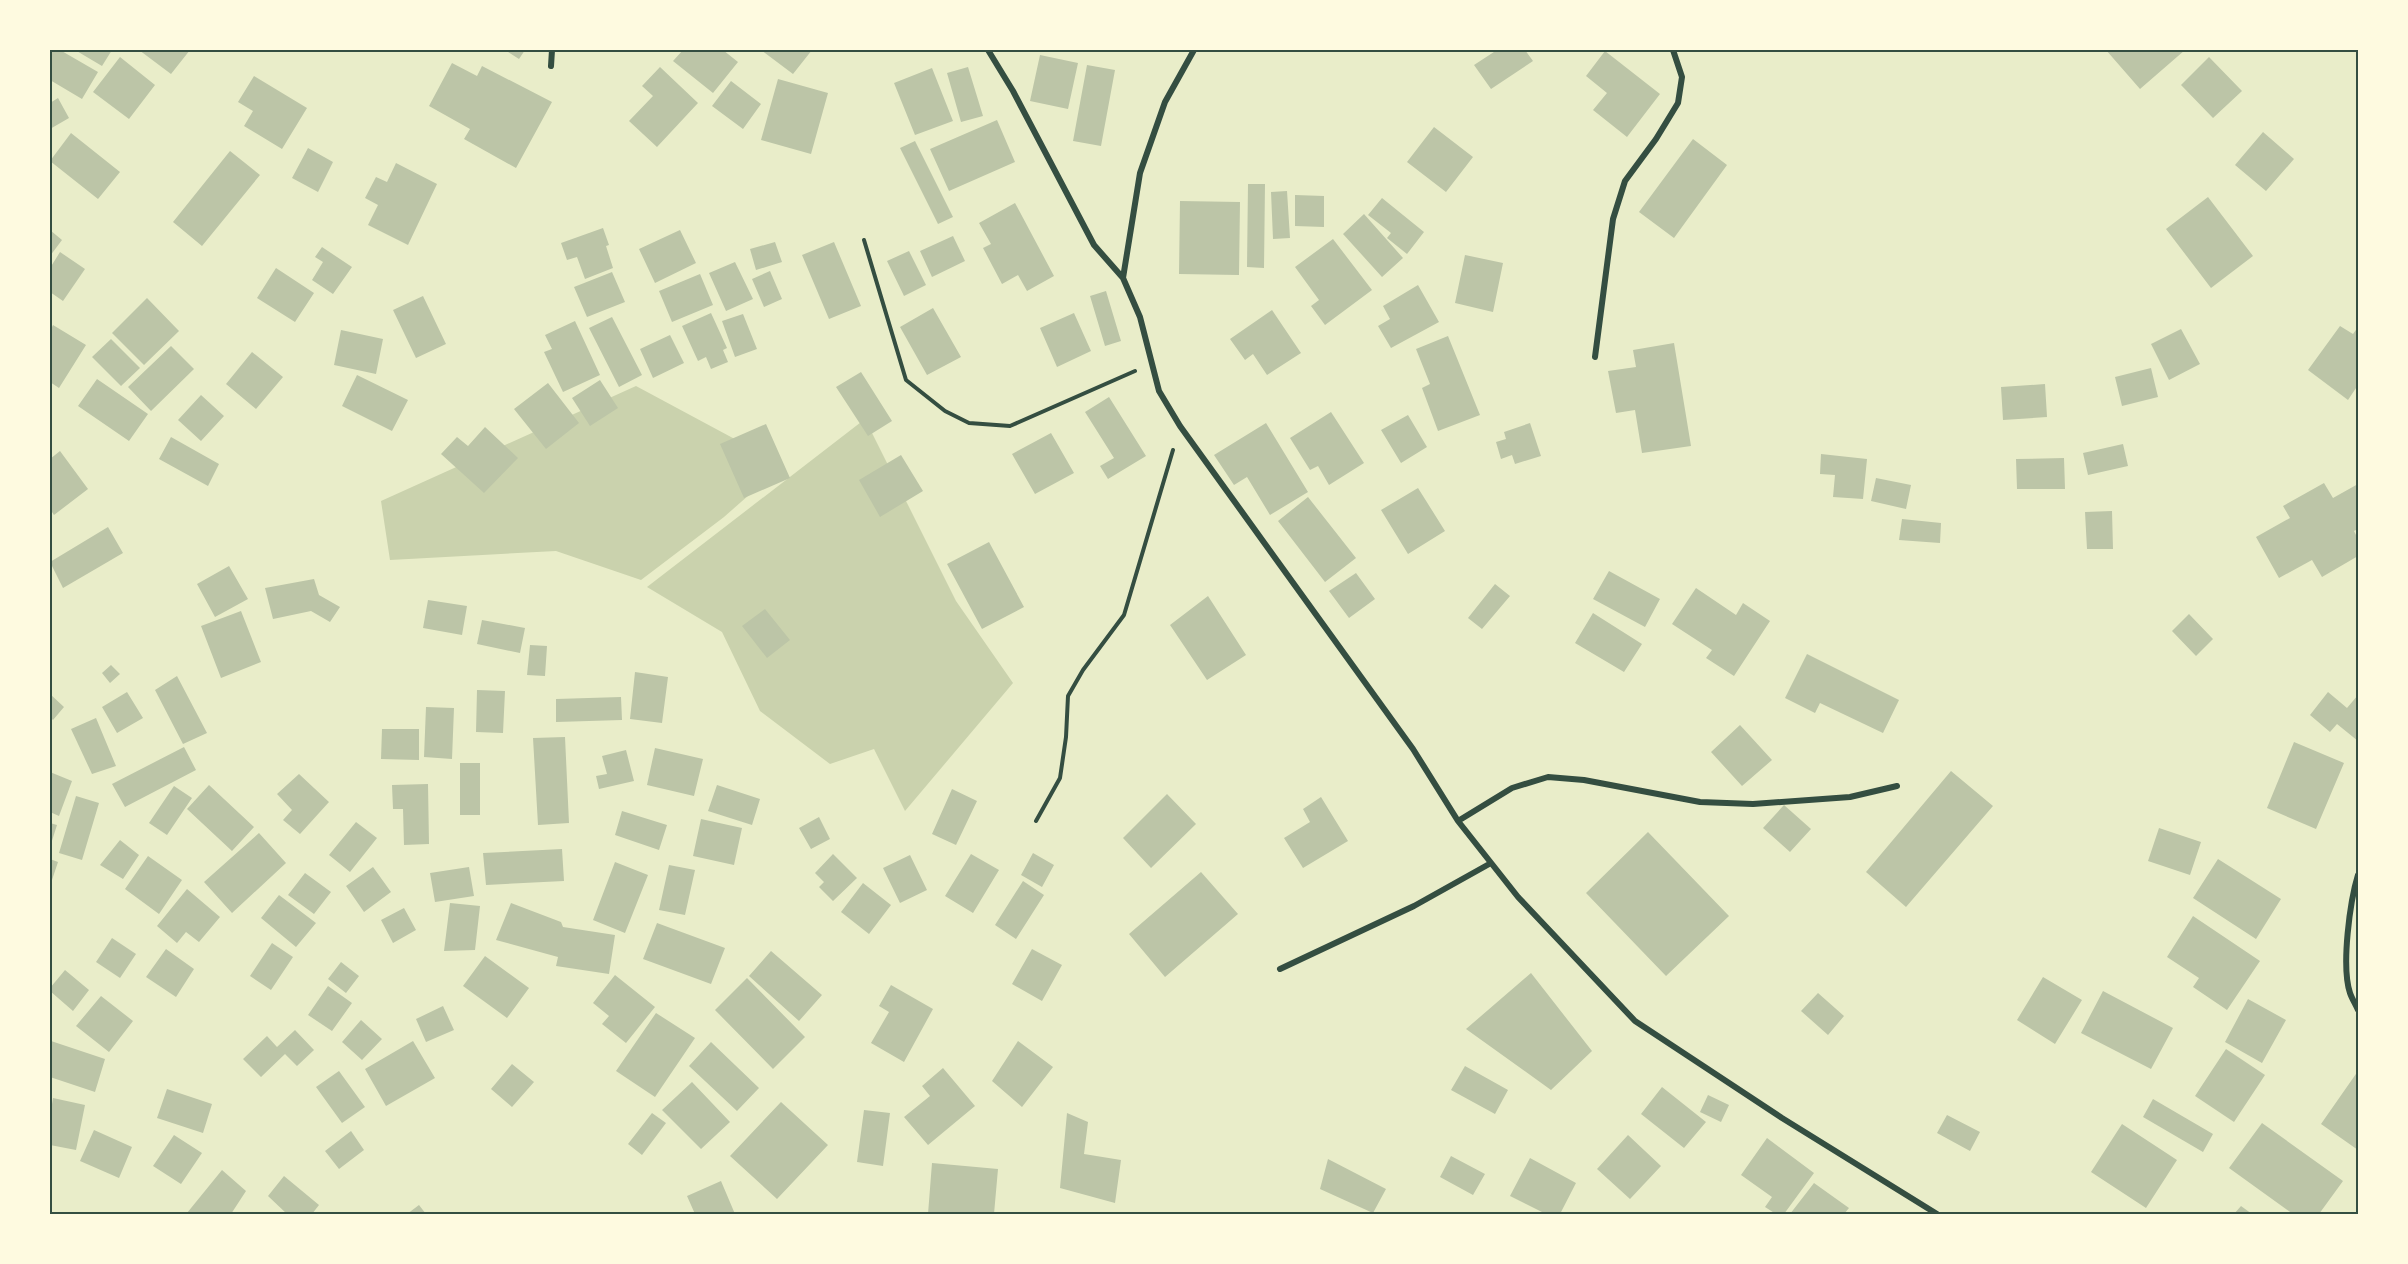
<svg xmlns="http://www.w3.org/2000/svg" width="2408" height="1264" font-family="'Noto Sans',sans-serif">
<rect width="100%" height="100%" fill="#e9edc9"/>
<!-- green -->
<path fill="#cad2ad" d="M636,386L783,465L724,517L641,580L556,551L390,560L381,501Z
M865,419L956,601L1013,683L905,811L874,749L830,764L760,711L722,632L647,587Z"/>
<!-- building -->
<path fill="#bcc5a7" d="M50,50H60L98,72L82,99L50,80Z
M75,50H112L102,66Z
M139,50H190L171,74Z
M505,50H525L519,59Z
M683,50H723L738,62L713,93L673,61Z
M761,50H812L793,74Z
M1497,50H1525L1533,61L1491,89L1474,65Z
M2106,50H2185L2140,89Z
M1605,51L1660,94L1627,137L1593,110L1607,93L1586,76Z
M1040,55L1078,63L1068,109L1030,101Z
M120,57L155,85L129,119L93,92Z
M2209,57L2242,91L2213,118L2181,85Z
M452,63L477,76L482,66L552,102L516,168L464,139L470,129L429,106Z
M1087,65L1115,70L1101,146L1073,141Z
M660,67L698,103L657,147L629,121L653,96L642,86Z
M968,67L983,116L961,122L947,73Z
M932,68L953,121L915,135L894,83Z
M254,76L307,108L282,149L244,126L253,111L238,102Z
M778,79L828,93L811,154L761,140Z
M731,81L761,104L743,129L712,106Z
M58,98L69,118L50,129V103Z
M997,120L1015,162L949,191L930,149Z
M1434,127L1473,157L1446,192L1407,162Z
M2263,132L2294,159L2266,191L2235,165Z
M71,133L120,172L98,199L50,161Z
M1693,139L1727,165L1674,238L1639,212Z
M915,141L953,217L938,224L900,148Z
M308,148L333,162L318,192L292,178Z
M230,151L260,175L202,246L173,222Z
M396,163L437,184L408,245L368,225L378,205L365,198L376,177L387,182Z
M1248,184H1265L1264,268L1247,267Z
M1287,191L1290,238L1273,239L1271,192Z
M1295,195L1324,196V227L1295,226Z
M2208,197L2253,256L2211,288L2166,229Z
M1382,198L1424,232L1407,254L1387,238L1391,233L1368,215Z
M1180,201L1240,202L1239,275L1179,274Z
M1015,203L1054,276L1027,291L1018,275L1002,284L983,248L991,244L979,223Z
M1364,214L1403,258L1382,277L1343,234Z
M603,228L609,245L606,246L613,268L585,279L577,257L567,260L561,243Z
M50,230L62,240L50,256Z
M680,230L696,263L655,283L639,249Z
M953,236L965,261L932,277L920,251Z
M1333,239L1372,290L1325,325L1311,306L1319,300L1295,267Z
M775,242L782,262L756,270L750,249Z
M834,242L861,306L829,319L802,255Z
M322,247L352,267L333,294L312,280L323,262L315,257Z
M909,251L926,285L904,296L887,261Z
M60,252L85,269L63,301L50,292V268Z
M1465,255L1503,263L1493,312L1455,303Z
M735,262L753,299L726,311L709,273Z
M276,268L314,293L295,322L257,298Z
M770,271L782,299L764,307L752,279Z
M612,272L625,302L587,317L574,287Z
M700,274L713,305L672,322L659,291Z
M1418,285L1439,322L1391,348L1378,326L1390,319L1383,306Z
M1106,291L1121,341L1105,346L1090,296Z
M423,296L446,344L416,358L393,310Z
M147,298L179,331L144,365L112,333Z
M933,308L961,357L927,375L900,327Z
M1272,310L1301,353L1267,375L1253,354L1245,360L1230,339Z
M711,313L727,348L723,350L728,362L711,369L706,357L698,361L682,326Z
M1074,313L1091,351L1057,367L1040,328Z
M743,314L757,349L735,357L722,321Z
M612,317L642,375L619,387L589,328Z
M575,321L600,375L563,392L544,352L552,349L545,335Z
M53,325L86,345L59,388L50,382V331Z
M2340,326L2353,334L2358,327V385L2348,400L2308,370Z
M2181,329L2200,364L2169,380L2151,344Z
M341,330L383,339L376,374L334,365Z
M670,335L684,363L653,378L640,349Z
M1448,336L1480,415L1438,431L1422,388L1430,384L1416,349Z
M111,339L140,368L121,386L92,357Z
M1674,343L1691,446L1642,453L1635,410L1616,413L1608,371L1636,367L1633,350Z
M171,346L194,369L151,411L128,387Z
M252,352L283,377L256,409L226,384Z
M2151,368L2158,397L2122,406L2115,377Z
M861,372L892,421L868,436L836,387Z
M357,375L408,400L392,431L342,406Z
M97,379L148,414L129,441L78,406Z
M600,380L618,408L590,426L572,398Z
M548,383L579,423L546,449L514,409Z
M2045,384L2047,417L2003,420L2001,387Z
M201,395L224,416L201,441L178,420Z
M1109,397L1146,456L1108,479L1100,466L1114,458L1085,412Z
M1331,412L1364,463L1329,485L1318,466L1310,470L1290,438Z
M1408,415L1427,447L1401,463L1381,430Z
M1266,423L1308,492L1270,515L1247,477L1234,485L1214,455Z
M1530,423L1541,456L1515,464L1512,455L1501,459L1496,442L1506,439L1504,432Z
M766,424L790,478L744,498L720,444Z
M485,427L518,458L484,493L441,454L457,437L468,446Z
M1051,433L1074,473L1035,494L1012,454Z
M171,437L219,464L208,486L159,459Z
M2123,444L2128,466L2088,475L2083,453Z
M60,451L88,489L54,515L50,509V459Z
M1821,454L1867,459L1863,499L1833,497L1835,475L1820,474Z
M901,455L923,491L880,517L859,480Z
M2064,458L2065,489H2017L2016,459Z
M1876,478L1911,485L1906,509L1871,501Z
M2324,483L2333,498L2358,484V529L2354,531L2358,539V556L2322,577L2312,560L2279,578L2256,537L2290,518L2283,506Z
M1418,488L1445,531L1408,554L1381,510Z
M1308,497L1356,558L1325,582L1278,521Z
M2112,511L2113,549H2087L2085,512Z
M1902,519L1941,523L1940,543L1899,540Z
M108,527L123,553L63,588L50,562Z
M989,542L1024,607L982,629L947,564Z
M229,566L248,599L215,617L197,584Z
M1609,571L1660,599L1645,627L1593,599Z
M1356,573L1375,599L1349,618L1329,591Z
M314,579L319,595L340,607L330,622L311,611L273,619L265,588Z
M1495,584L1510,596L1482,629L1468,618Z
M1696,588L1736,615L1743,603L1770,621L1734,676L1706,658L1712,650L1672,624Z
M1208,596L1246,655L1207,680L1170,625Z
M428,600L467,606L462,635L423,628Z
M765,609L790,640L767,658L742,626Z
M241,611L261,662L221,678L201,626Z
M1593,613L1642,644L1624,672L1575,643Z
M2189,614L2213,639L2196,656L2172,631Z
M482,620L525,628L520,653L477,644Z
M530,645L547,646L545,676L527,675Z
M1807,654L1899,700L1883,733L1820,703L1815,713L1785,698Z
M111,665L120,674L110,683L102,673Z
M635,672L668,677L662,723L630,719Z
M177,676L207,733L183,744L155,690Z
M477,690L505,691L503,733L476,732Z
M127,692L143,718L117,733L102,707Z
M2328,692L2347,708L2358,695V741L2337,724L2330,732L2310,715Z
M50,694L64,707L53,720L50,717Z
M621,697L622,720L556,722V699Z
M426,707L454,708L452,759L424,757Z
M96,718L116,766L92,774L71,729Z
M1740,725L1772,760L1742,786L1711,752Z
M382,729H419V760L381,759Z
M565,737L569,823L538,825L533,738Z
M2294,742L2344,763L2316,829L2267,808Z
M184,747L196,770L125,807L112,784Z
M655,748L703,759L694,796L647,785Z
M626,750L634,781L599,789L596,776L607,774L602,756Z
M460,763H480V815H460Z
M1951,771L1993,806L1906,907L1866,872Z
M50,772L72,781L59,816L50,812Z
M299,774L329,802L300,834L283,820L292,810L277,794Z
M428,784L429,844L404,845L403,809H393L392,785Z
M209,785L254,827L232,851L187,809Z
M717,785L760,799L752,825L708,811Z
M174,786L192,798L167,835L149,823Z
M952,789L977,801L956,845L932,834Z
M1167,794L1196,824L1151,868L1123,838Z
M76,796L99,803L82,860L59,853Z
M1321,797L1348,841L1303,868L1284,838L1310,822L1303,809Z
M1784,805L1811,829L1790,852L1763,828Z
M622,811L667,825L659,850L615,835Z
M819,817L830,839L811,849L799,828Z
M701,819L742,828L734,865L693,856Z
M356,822L377,838L350,872L329,855Z
M50,823L57,825L50,847Z
M2159,828L2201,842L2190,875L2148,861Z
M1648,832L1729,916L1666,976L1586,893Z
M259,833L286,863L232,913L204,882Z
M120,840L139,855L123,879L100,865Z
M562,849L564,881L486,885L483,853Z
M1033,853L1054,865L1042,887L1021,875Z
M833,854L857,878L833,901L819,887L824,882L815,873Z
M971,854L999,870L973,913L945,896Z
M910,855L927,890L900,903L883,868Z
M148,856L182,880L159,914L125,889Z
M50,859L58,862L50,886Z
M2218,859L2281,899L2256,939L2193,898Z
M615,862L648,875L625,933L593,920Z
M669,865L695,870L685,915L659,910Z
M373,867L391,892L364,912L346,886Z
M469,867L474,896L435,902L430,873Z
M1201,872L1238,914L1165,977L1129,934Z
M305,873L331,892L314,914L288,895Z
M1023,881L1044,895L1016,939L995,925Z
M863,883L891,905L869,934L841,912Z
M187,889L220,917L199,942L186,932L177,943L157,926Z
M279,895L316,923L296,947L261,918Z
M450,903L480,906L475,950L444,951Z
M511,903L561,922L563,927L615,935L609,974L556,966L558,957L496,940Z
M404,908L416,930L393,943L381,920Z
M2193,916L2260,961L2227,1010L2193,987L2199,978L2167,957Z
M657,923L725,948L711,984L643,959Z
M112,938L136,954L120,978L96,962Z
M272,943L293,957L271,990L250,976Z
M166,949L194,969L176,997L146,977Z
M1032,949L1062,965L1042,1001L1012,984Z
M771,951L822,995L799,1021L749,976Z
M485,956L529,988L507,1018L463,986Z
M341,962L359,976L346,993L328,979Z
M65,970L89,990L73,1011L50,991V988Z
M1531,973L1592,1051L1551,1090L1466,1029Z
M615,975L655,1007L626,1043L602,1024L609,1016L593,1003Z
M2043,977L2082,1000L2055,1044L2017,1020Z
M747,978L805,1037L773,1069L715,1010Z
M891,985L933,1009L904,1062L871,1043L889,1012L879,1006Z
M328,986L352,1003L332,1031L308,1015Z
M2103,991L2173,1028L2151,1069L2081,1033Z
M1818,993L1844,1016L1828,1035L1801,1011Z
M101,996L133,1021L109,1052L76,1026Z
M2248,999L2286,1020L2262,1063L2225,1042Z
M443,1006L454,1030L426,1042L416,1019Z
M656,1013L695,1038L655,1097L616,1071Z
M361,1020L382,1039L362,1060L342,1042Z
M295,1030L314,1050L297,1066L285,1054L261,1077L243,1059L267,1036L277,1047Z
M51,1041L105,1059L95,1092L50,1077Z
M413,1041L435,1078L386,1106L365,1069Z
M1018,1041L1053,1067L1022,1107L992,1081Z
M711,1042L759,1088L737,1111L689,1066Z
M2226,1049L2265,1075L2234,1122L2195,1096Z
M512,1064L534,1082L512,1107L491,1089Z
M1465,1066L1508,1090L1495,1114L1451,1090Z
M943,1068L975,1106L928,1145L904,1117L930,1096L922,1086Z
M339,1071L365,1107L342,1123L316,1087Z
M2358,1071V1150L2321,1124Z
M692,1082L730,1122L701,1149L662,1110Z
M1662,1087L1706,1122L1684,1148L1641,1114Z
M167,1089L212,1104L203,1133L157,1118Z
M1708,1095L1729,1105L1721,1122L1700,1112Z
M53,1098L85,1105L76,1150L50,1145V1116Z
M2153,1099L2213,1134L2203,1152L2143,1117Z
M781,1102L828,1145L777,1199L730,1156Z
M864,1110L890,1113L883,1166L857,1162Z
M652,1113L666,1123L642,1155L628,1144Z
M1067,1113L1088,1122L1084,1154L1121,1160L1115,1203L1060,1188Z
M1947,1115L1980,1132L1970,1151L1937,1133Z
M2262,1123L2343,1181L2319,1214H2293L2229,1168Z
M2122,1124L2177,1160L2146,1208L2091,1172Z
M94,1130L132,1147L119,1178L80,1161Z
M351,1131L364,1150L339,1169L325,1151Z
M174,1135L202,1153L181,1184L153,1166Z
M1628,1135L1661,1166L1630,1199L1597,1169Z
M1767,1138L1814,1173L1784,1214H1776L1765,1207L1772,1197L1741,1175Z
M1451,1156L1485,1174L1473,1195L1440,1177Z
M1530,1158L1576,1183L1560,1214H1546L1510,1196Z
M1328,1159L1386,1189L1373,1213L1320,1189Z
M932,1163L998,1169L994,1214H928Z
M222,1170L246,1191L231,1214H190L187,1213Z
M284,1176L319,1205L312,1214H287L268,1196Z
M721,1181L735,1214H695L687,1196Z
M1814,1183L1849,1208L1844,1214H1790Z
M419,1205L426,1214H407Z
M2241,1206L2252,1214H2234Z"/>
<g fill="none" stroke-linecap="round" stroke-linejoin="round">
<!-- path -->
<path stroke="#344e41" stroke-width="4" d="M864,240L906,380L945,411L969,423L1010,426L1135,371
M1036,821L1060,778L1066,737L1068,696L1083,670L1124,615L1173,450"/>
<!-- minor -->
<path stroke="#344e41" stroke-width="6" d="M988,50L1013,91L1094,245L1123,278L1140,317L1159,391L1180,426L1413,749L1458,821L1518,897L1635,1021L1782,1118L1937,1214
M551,66L552,50
M1123,278L1140,173L1165,102L1194,50
M1595,357L1613,219L1625,181L1656,139L1678,103L1682,77L1673,50
M1458,821L1512,788L1548,777L1584,780L1700,802L1753,804L1850,797L1897,786
M2358,875C2350,901 2341,966 2350,993C2352,999 2356,1005 2358,1010
M1280,969L1414,906L1491,863"/>
</g>
<!-- border -->
<rect width="2408" height="1264" fill="none" stroke="#fefae0" stroke-width="102"/>
<rect x="51" y="51" width="2306" height="1162" fill="none" stroke="#344e41" stroke-width="2"/>
</svg>
